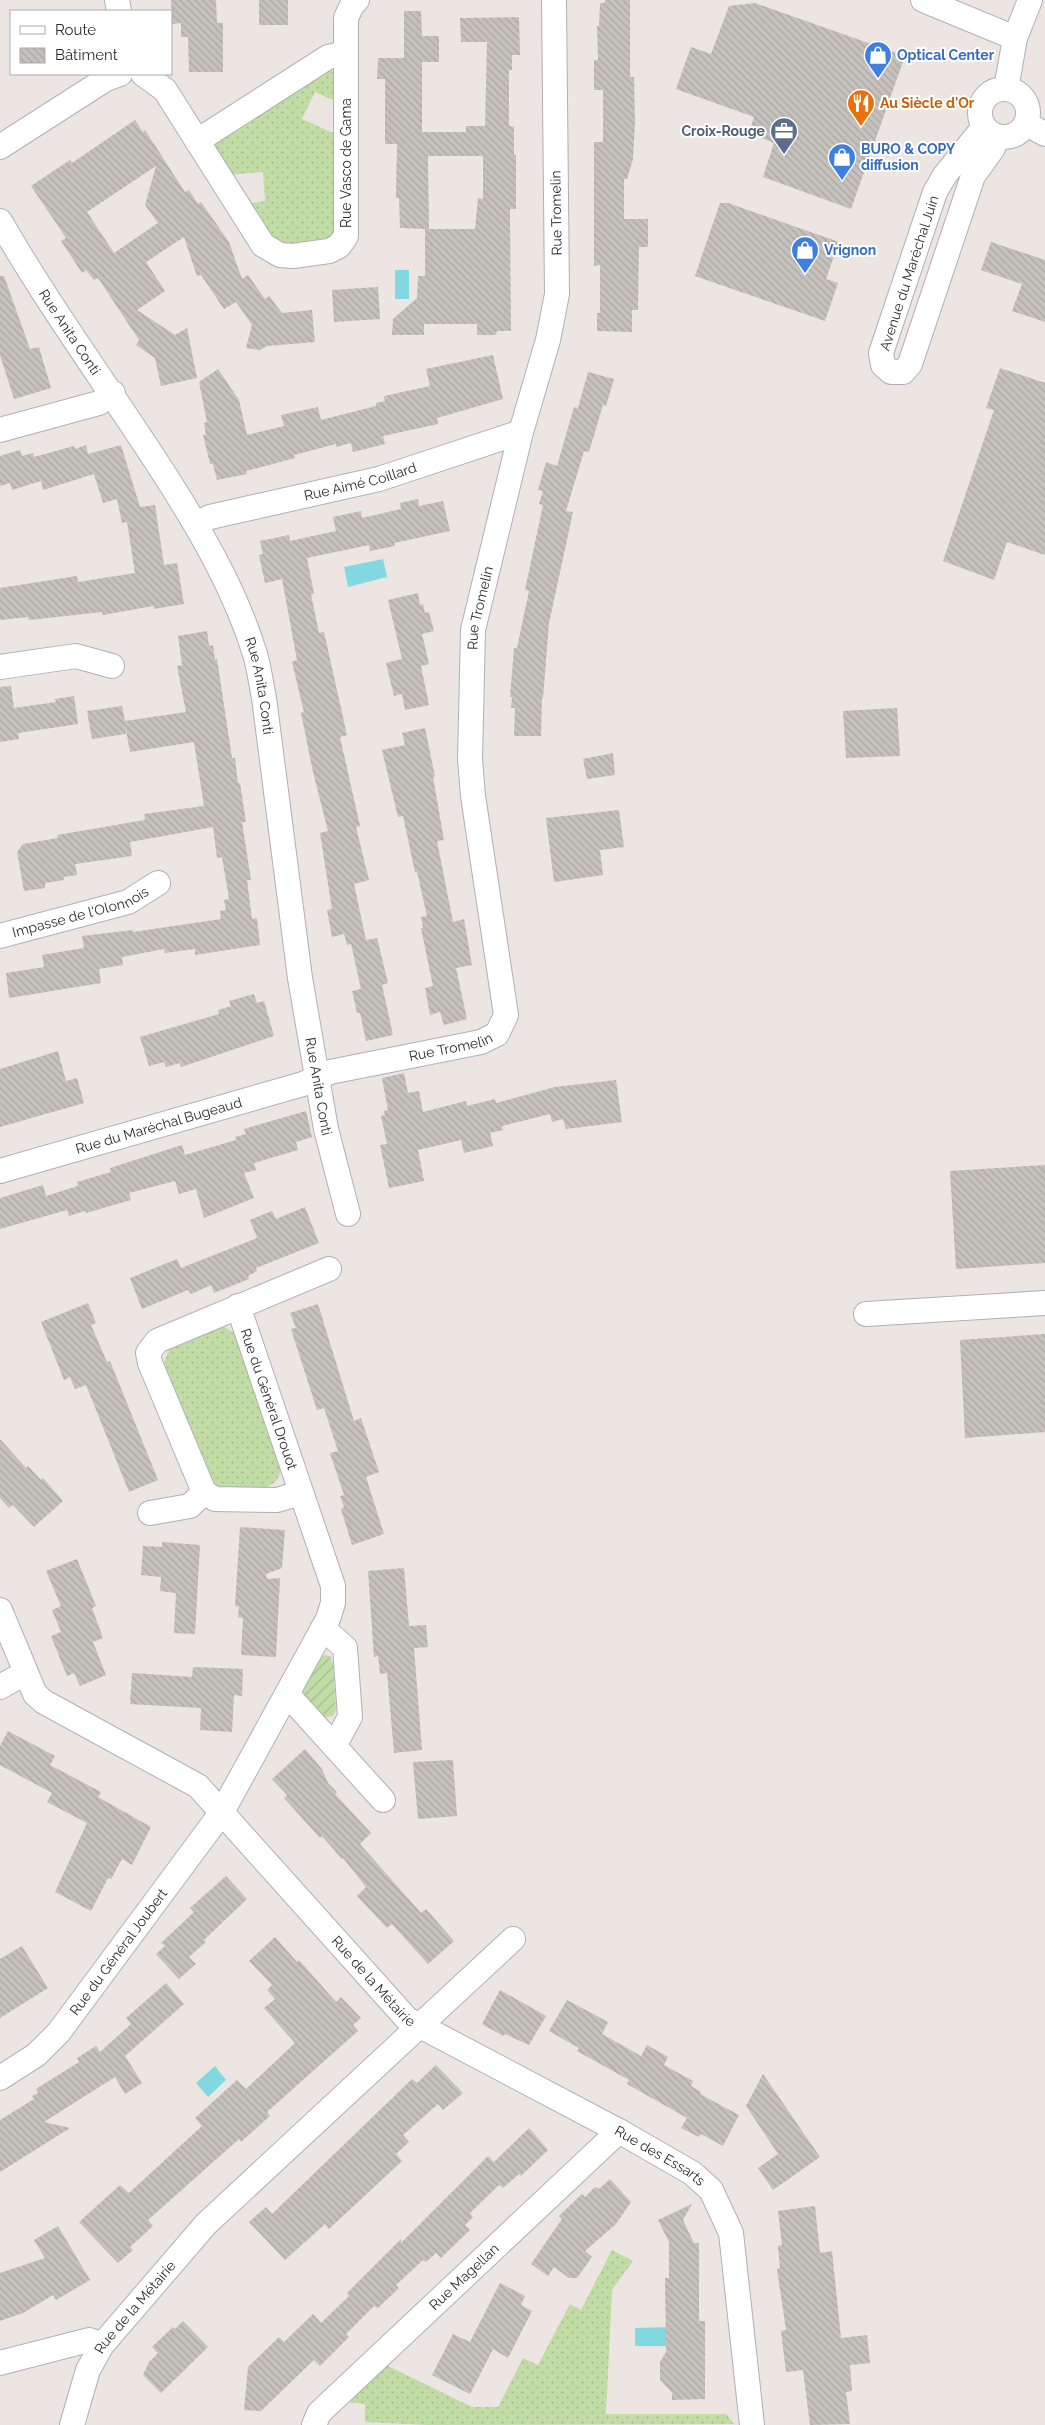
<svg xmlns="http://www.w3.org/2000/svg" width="1045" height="2425" font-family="Raleway,sans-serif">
<defs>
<pattern id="grass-dots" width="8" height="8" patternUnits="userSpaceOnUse" patternTransform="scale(1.25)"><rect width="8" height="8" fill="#c1dca4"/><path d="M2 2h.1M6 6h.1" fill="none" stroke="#a6bd8e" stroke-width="1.8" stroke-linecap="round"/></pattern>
<pattern id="garden-furrows" width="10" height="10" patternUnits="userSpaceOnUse" patternTransform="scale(1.25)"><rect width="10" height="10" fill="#c1dca4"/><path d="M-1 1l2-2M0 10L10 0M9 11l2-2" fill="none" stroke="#a6bd8e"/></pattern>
<pattern id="building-back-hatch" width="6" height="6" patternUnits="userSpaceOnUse" patternTransform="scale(1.25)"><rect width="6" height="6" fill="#c5c1bc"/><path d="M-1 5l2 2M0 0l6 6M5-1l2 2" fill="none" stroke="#aaa6a2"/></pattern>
</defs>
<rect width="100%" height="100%" fill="#ece5e1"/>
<!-- grass -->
<path fill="url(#grass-dots)" d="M329,69L338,75L342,104L315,92L302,119L342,137L335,235C316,253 298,246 275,242L246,204L265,201L263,172L227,175L214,154L216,144L225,132Z
M223,1326L240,1337L280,1458C280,1464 281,1473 278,1478C269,1493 237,1493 222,1489C215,1486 210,1478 206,1471L167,1376L164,1362L170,1348Z
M612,2250L633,2261L612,2290L606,2414H726L734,2424L428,2425L365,2422V2404L347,2402L386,2365L472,2407H498L523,2358L538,2365L570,2304L581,2310Z"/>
<!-- garden -->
<path fill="url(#garden-furrows)" d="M322,1655L330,1656L333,1664L336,1710L333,1716L322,1718L303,1697L302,1690Z"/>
<!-- water -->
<path fill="#81d8e1" d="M395,270H409V299H395Z
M383,559L387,577L348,587L344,567Z
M215,2066L226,2080L208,2097L196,2083Z
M671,2327V2346H635V2328Z"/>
<!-- building -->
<path fill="url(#building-back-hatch)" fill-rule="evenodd" d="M171,0H216L217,23H223V72H189L188,37H181V23L172,24Z
M259,0H288V25H259Z
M605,0H630V77H634L635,123L633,159L627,179H624V219H648V247H639L638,310H632V332L597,331V313H600V265L594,266V142H603V90H594V60H598L597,26H599L600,3H605Z
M755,3L905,56L851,209L763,177L774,143L749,133L754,117L676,89L691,47L711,54L729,6Z
M404,11H421L422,36H439V62H422V132H466V126H485L487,42H461L460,18L519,17L520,55H512V70H509V126L514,127V155H516V209H510L511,331H497L496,335H477V324H424V335H392L393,319L417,298L418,276H425V229L400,228L399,198H396L397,144H385V79H377L378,58H404ZM428,156H483V199L478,198L475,229H429Z
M135,120L143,132L145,130L185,192L189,190L198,204L201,202L229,242L242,279L248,275L265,299L269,296L282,313L312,310L315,342L267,346L260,350L246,348L252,325L236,302L224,309L201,275L197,276L184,237L146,262L165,291L137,310L175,335L187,328L197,378L161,386L155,358L136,345L139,340L98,278L94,280L86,270L82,273L61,241L66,238L31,186L70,160L72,163ZM156,166L145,205L158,223L114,253L87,212Z
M720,203H728L839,242L826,279L838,283L825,321L695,276Z
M991,242L1045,260V322L1012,311L1022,284L981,270Z
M0,276H4L30,349L39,347L51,388L14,399L0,355Z
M378,287L380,319L334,322L332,290Z
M493,355L503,399L437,418L438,424L383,436L385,444L353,452L351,443L336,447V444L294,455L295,458L246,471L247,474L217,480L213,464H210L203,435H206L204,423L207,422L199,382L218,369L239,400L247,435L284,426L281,415L318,407L321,420L376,406V403L385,401L384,396L430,386L426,369Z
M1000,368L1045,383V555L1007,542L994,580L943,561L994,410L986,408Z
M588,372L614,379L606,406L603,405L589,452L584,451L566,511L573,512L549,623L543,698H542L541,736H514L515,708H511L512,697H510L514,648H517L529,591L525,590L543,505L539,504L543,491L538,490L546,462L557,466L574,407L578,408Z
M86,445L88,454L121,445L140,507L155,505L164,565L177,563L184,604L154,609L153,606L103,615L102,612L29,620L28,617L0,620V588L77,576L78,582L135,573L127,522L122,523L117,499L103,503L94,474L43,490L41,481L12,490L10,483L0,486V456L20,450L22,456L33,453L34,457L74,446L75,449Z
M418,499L419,506L443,501L450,531L394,543L395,546L370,551L369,545L307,558L314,594H311L319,633L324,632L347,735L340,737L360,826L356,827L369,880L354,884L366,940L377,938L388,983L382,985L393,1035L366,1041L360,1013H357L352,991L361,989L351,944L347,945L344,934L332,937L327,910L332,909L320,833L328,831L313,772L301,713L304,712L292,662L297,660L282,579L265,583L259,555L263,554L260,541L289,535L290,541L336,531L333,517L361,511L362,518L401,509L400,503Z
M418,593L420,605L423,604L425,613L429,612L434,631L422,634L429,664L421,666L429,705L405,710L402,694L394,696L386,663L402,659L388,600Z
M207,631L209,646L213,645L215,660L217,659L232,758H235L238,783H240L246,822H242L251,880H247L252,919L257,918L260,945L195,955V949L165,953L164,949L122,957L123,965L99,969L101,983L9,998L6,973L44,967L42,955L84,948L82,936L133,930V932L221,919L220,911L226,910L224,900L229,899L222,857L217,858L213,827L130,842L132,856L75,864L77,875L64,877V880L45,883V888L24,891L17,852L23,844L58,838L57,835L145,820L144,814L204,806L194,742L130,752L125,724L126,734L92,739L87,711L122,706L125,721L186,712L177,666L182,665L178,636Z
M11,686L14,708L56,702L55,699L74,696L78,724L18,733L19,739L0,742V687Z
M897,708L900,756L846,758L843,711Z
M425,728L435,777H433L444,840L437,841L453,922L464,919L472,965L456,968L467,1019L444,1025L440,1012L430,1015L425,988L433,986L421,928H423L421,917L427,916L417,872H415L403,816L398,817L382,750L405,745L402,733Z
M613,753L615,775L587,779L583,759Z
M619,810L624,847L600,850L603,875L554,882L546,818Z
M254,994L257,1003L264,1001L274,1036L181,1067L180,1063L166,1067L164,1062L149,1066L140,1037L219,1014L218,1010L231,1006L229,1001Z
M58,1051L66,1081L77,1078L84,1103L0,1127V1069Z
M404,1073L408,1093L419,1091L423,1112L466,1101L467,1106L495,1099L496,1103L555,1087L616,1080L622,1122L566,1129L563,1119L552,1122L550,1114L502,1126L503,1130L490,1133L493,1146L464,1153L461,1140L418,1150L424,1181L389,1188L380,1145L387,1144L381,1116L385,1115L384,1111L388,1110L382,1078Z
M306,1111L312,1137L296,1142L298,1150L254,1163L256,1170L244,1173L254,1198L204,1218L196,1189L179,1194L175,1181L129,1193L131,1200L86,1213L85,1211L69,1216L67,1210L0,1229V1198L43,1185L46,1196L78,1186L77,1182L111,1172L110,1168L182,1145L185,1155L236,1140L235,1137L246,1134L244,1129Z
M1045,1165V1263L956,1269L950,1171Z
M305,1207L319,1243L256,1268L257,1271L248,1276L249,1279L214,1293L211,1285L191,1294L188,1290L142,1309L130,1278L177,1259L181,1268L257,1238L250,1220L272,1211L276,1219Z
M88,1303L96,1323L91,1325L107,1362L110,1361L158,1480L129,1492L86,1385L75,1389L70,1377L64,1380L41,1322Z
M318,1304L354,1421L361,1418L379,1472L366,1477L384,1534L352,1545L341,1509L344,1507L340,1496L344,1495L330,1453L338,1451L324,1408L317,1410L291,1329L296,1328L290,1313Z
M1045,1334V1432L965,1438L960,1340Z
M0,1439L26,1468L28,1466L41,1480L43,1478L63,1501L34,1527L13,1505L9,1508L0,1498Z
M240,1527L285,1530L282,1568L266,1574L267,1579L280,1578L276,1657L241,1655L243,1618L238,1617L239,1607L235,1606Z
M162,1542L200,1545L195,1634L174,1633L176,1593L160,1591L161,1577L141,1575L143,1546L162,1547Z
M77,1559L96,1606L92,1608L103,1638L93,1642L106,1675L80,1686L74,1673L67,1676L51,1636L61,1632L52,1610L61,1606L46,1571Z
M404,1568L409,1626L426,1625L428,1647L414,1648L422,1750L394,1753L387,1673L380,1674L378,1656L374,1657L368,1571Z
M193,1667L243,1669L242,1696L234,1695L232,1732L200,1730L201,1708L130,1704L132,1673L192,1677Z
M8,1731L55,1756L50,1765L101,1792L98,1797L151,1827L132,1865L122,1859L111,1879L108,1878L91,1911L55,1892L87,1823L47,1802L52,1793L0,1765V1746Z
M305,1749L322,1769L328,1783L337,1792L335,1794L371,1833L360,1844L421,1913L426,1909L454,1941L428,1964L392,1924L387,1928L357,1896L366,1887L343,1858L342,1859L322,1836L320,1838L284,1798L287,1795L272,1779Z
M453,1760L457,1816L418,1819L413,1762Z
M226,1876L247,1899L204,1940L206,1942L189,1957L196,1964L179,1979L156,1954L165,1946L161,1943L194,1912L190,1908Z
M275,1937L297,1962L299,1960L336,2002L341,1997L361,2018L353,2025L358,2031L267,2112L270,2116L241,2142L239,2139L148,2220L153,2226L130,2247L133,2250L118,2263L79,2222L120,2185L129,2193L202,2126L195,2118L237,2080L246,2089L295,2043L264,2008L275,1999L267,1990L272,1985L249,1961Z
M22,1946L48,1988L0,2018V1959Z
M166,1983L184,2004L125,2056L142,2083L125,2094L115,2077L44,2122L70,2128L0,2172V2120L34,2099L32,2096L38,2093L36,2089L79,2062L77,2058L96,2046L100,2052L131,2024L126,2018Z
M500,1990L546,2016L529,2045L505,2034L503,2036L482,2024Z
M567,2000L608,2022L602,2034L641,2056L647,2045L668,2057L664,2065L693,2081L691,2086L701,2092L700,2094L739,2115L723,2146L701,2134L699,2137L681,2128L687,2118L627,2084L629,2080L577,2051L579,2048L549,2031Z
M436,2065L463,2093L443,2110L438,2104L403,2135L409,2142L396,2154L402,2161L329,2229L325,2224L285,2260L249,2222L266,2207L272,2214L412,2079L417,2083Z
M763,2074L820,2157L773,2190L758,2168L778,2154L746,2106Z
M529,2128L548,2150L521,2176L519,2174L503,2188L499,2185L470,2213L473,2217L465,2225L470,2230L441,2258L436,2253L426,2262L423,2260L396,2285L399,2288L378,2308L374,2306L346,2334L349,2337L320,2366L314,2360L261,2411L244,2410L248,2367L279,2337L284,2342L313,2314L321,2323L349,2296L347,2293L401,2239V2243L488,2156L494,2162Z
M610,2179L631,2202L616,2224L585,2251L592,2257L577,2278H569L554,2267L548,2276L531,2264L562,2219L559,2216L582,2194L585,2197L595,2187L599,2189Z
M692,2204L683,2220L694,2243H699V2321H705V2399L672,2400V2393L660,2380V2362L666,2352L665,2278H669V2242L658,2220Z
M815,2206L820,2253L832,2251L841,2338L867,2335L870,2363L850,2365L852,2391L846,2392L850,2424L810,2425L803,2370L786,2372L781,2331L786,2330L777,2269L780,2268L778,2246L782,2245L778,2211Z
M58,2226L90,2280L56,2300L53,2295L23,2313L0,2321V2273L45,2258L34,2240Z
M500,2283L525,2296L521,2305L532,2311L508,2358L493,2349L470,2394L432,2375L453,2334L470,2342Z
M183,2321L208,2347L161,2393L143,2375L149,2362L158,2353L152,2347L173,2327L175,2329Z"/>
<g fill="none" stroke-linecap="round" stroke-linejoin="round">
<!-- minor casing -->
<g stroke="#adb1b7" stroke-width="26">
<g id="minor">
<path d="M117,0L119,11"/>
<path d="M923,0L1015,38"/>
<path d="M143,74L165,90L263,245L280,255L293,256L329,251L339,246L346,236V18L352,5L357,0"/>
<circle cx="1004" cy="113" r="24"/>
<path d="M1006,89L1015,38L1030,0"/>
<path d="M1026,124L1045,134"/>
<path d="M984,127L945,175L935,192L881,353L883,365L891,372H903L910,364L973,176L993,148L997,137"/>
<path d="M197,141L328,57L346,53"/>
<path d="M0,147L106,79L120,74"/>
<path id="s1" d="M0,221C50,308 109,388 163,472C199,528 235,589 255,654C259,668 261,683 264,698L300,978L326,1129L348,1214"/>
<path d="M0,430L99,403L113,393"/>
<path id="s2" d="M196,524L210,517L379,479L521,432"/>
<path d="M0,667L76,656L112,666"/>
<path id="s3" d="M0,936L128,902L158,883"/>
<path id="s4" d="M0,1171L303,1084L330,1072L481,1042L497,1034L506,1015L473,796L470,759L473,630L521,432L548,340L557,294L554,0"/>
<path d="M866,1314L1045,1303"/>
<path d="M301,1493L277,1500L215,1499L204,1492L150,1363L148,1353L157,1341L329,1269"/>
<path d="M150,1513L190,1506L204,1492"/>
<path id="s5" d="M0,1610L35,1694L44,1702L198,1786L407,2019L619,2131L692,2173L711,2190L731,2233L752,2425"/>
<path d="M323,1628L345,1648L350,1717L334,1746"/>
<path d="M0,1687L25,1673"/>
<path d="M287,1694L383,1800"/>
<path id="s6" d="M0,2078L36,2055L59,2032L222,1812L328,1619L333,1603V1586L238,1306"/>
<path d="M0,2363L89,2340L102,2345"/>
<path id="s7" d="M72,2425L88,2370L102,2345L206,2224L513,1939"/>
<path id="s8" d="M314,2425L319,2413L619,2131"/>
</g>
</g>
<!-- minor -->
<use href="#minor" stroke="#fff" stroke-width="24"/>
</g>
<!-- icons -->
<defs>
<g id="shop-pin" transform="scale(1.4375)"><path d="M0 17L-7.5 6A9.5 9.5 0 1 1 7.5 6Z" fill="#3f7fe0" stroke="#fff"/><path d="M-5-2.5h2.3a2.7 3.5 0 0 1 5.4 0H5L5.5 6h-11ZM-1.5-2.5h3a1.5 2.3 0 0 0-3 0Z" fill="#fff"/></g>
<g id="restaurant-pin" transform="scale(1.4375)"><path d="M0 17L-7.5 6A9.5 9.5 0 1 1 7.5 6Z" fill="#e8710a" stroke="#fff"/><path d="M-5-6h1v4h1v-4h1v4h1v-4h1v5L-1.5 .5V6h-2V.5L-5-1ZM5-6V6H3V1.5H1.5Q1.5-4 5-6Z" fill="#fff"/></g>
<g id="office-pin" transform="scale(1.4375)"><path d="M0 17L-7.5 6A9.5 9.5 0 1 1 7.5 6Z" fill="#5c6f8a" stroke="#fff"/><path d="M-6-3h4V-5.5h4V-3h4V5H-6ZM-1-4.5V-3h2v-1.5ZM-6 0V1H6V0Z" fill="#fff"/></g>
</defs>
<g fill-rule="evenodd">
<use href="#shop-pin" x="878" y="55"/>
<use href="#restaurant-pin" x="861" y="103"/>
<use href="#office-pin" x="784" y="131"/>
<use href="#shop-pin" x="842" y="157"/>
<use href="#shop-pin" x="805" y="250"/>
</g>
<g text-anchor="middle" stroke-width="4" stroke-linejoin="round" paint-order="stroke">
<!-- shop labels -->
<g font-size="14" font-weight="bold" fill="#366cbe" stroke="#fff" text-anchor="start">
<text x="897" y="60">Optical Center</text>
<text x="861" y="154">BURO &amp; COPY<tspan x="861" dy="16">diffusion</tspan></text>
<text x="824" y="255">Vrignon</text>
</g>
<!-- food labels -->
<g font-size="14" font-weight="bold" fill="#c56008" stroke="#fff" text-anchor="start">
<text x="880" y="108">Au Siècle d'Or</text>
</g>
<!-- service labels -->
<g font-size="14" font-weight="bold" fill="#4e5e75" stroke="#fff" text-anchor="end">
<text x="765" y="136">Croix-Rouge</text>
</g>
<!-- street labels -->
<g font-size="14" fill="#2d2d2d" stroke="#fff">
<text transform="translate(346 163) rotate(-90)" y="5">Rue Vasco de Gama</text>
<text transform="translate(556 213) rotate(-91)" y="5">Rue Tromelin</text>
<text transform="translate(909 273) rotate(-72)" y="5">Avenue du Maréchal Juin</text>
<text dy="5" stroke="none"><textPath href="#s1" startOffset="131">Rue Anita Conti</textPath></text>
<text dy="5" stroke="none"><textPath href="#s2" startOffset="170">Rue Aimé Coillard</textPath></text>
<text dy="5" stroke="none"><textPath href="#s4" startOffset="948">Rue Tromelin</textPath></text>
<text dy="5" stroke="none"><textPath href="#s1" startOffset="536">Rue Anita Conti</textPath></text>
<text dy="5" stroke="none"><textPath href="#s3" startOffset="84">Impasse de l'Olonnois</textPath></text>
<text dy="5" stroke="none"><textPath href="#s4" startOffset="468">Rue Tromelin</textPath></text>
<text dy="5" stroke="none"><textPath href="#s1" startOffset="941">Rue Anita Conti</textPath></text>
<text dy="5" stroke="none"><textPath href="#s4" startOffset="165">Rue du Maréchal Bugeaud</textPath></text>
<text transform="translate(269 1399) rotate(71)" y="5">Rue du Général Drouot</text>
<text dy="5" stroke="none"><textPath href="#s6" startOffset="175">Rue du Général Joubert</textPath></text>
<text dy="5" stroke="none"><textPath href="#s5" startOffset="541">Rue de la Métairie</textPath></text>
<text dy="5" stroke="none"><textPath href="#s5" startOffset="879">Rue des Essarts</textPath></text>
<text dy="5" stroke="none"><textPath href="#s8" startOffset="212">Rue Magellan</textPath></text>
<text dy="5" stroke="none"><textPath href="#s7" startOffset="136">Rue de la Métairie</textPath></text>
</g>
</g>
<!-- legend -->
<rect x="10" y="10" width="162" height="65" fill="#ffffff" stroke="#ababab"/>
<rect x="20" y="26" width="25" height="8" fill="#ffffff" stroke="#ababab"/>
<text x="55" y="35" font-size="15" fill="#2d2d2d">Route</text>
<rect x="20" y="48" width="25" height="15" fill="url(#building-back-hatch)" stroke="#ababab"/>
<text x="55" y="60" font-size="15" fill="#2d2d2d">Bâtiment</text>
</svg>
